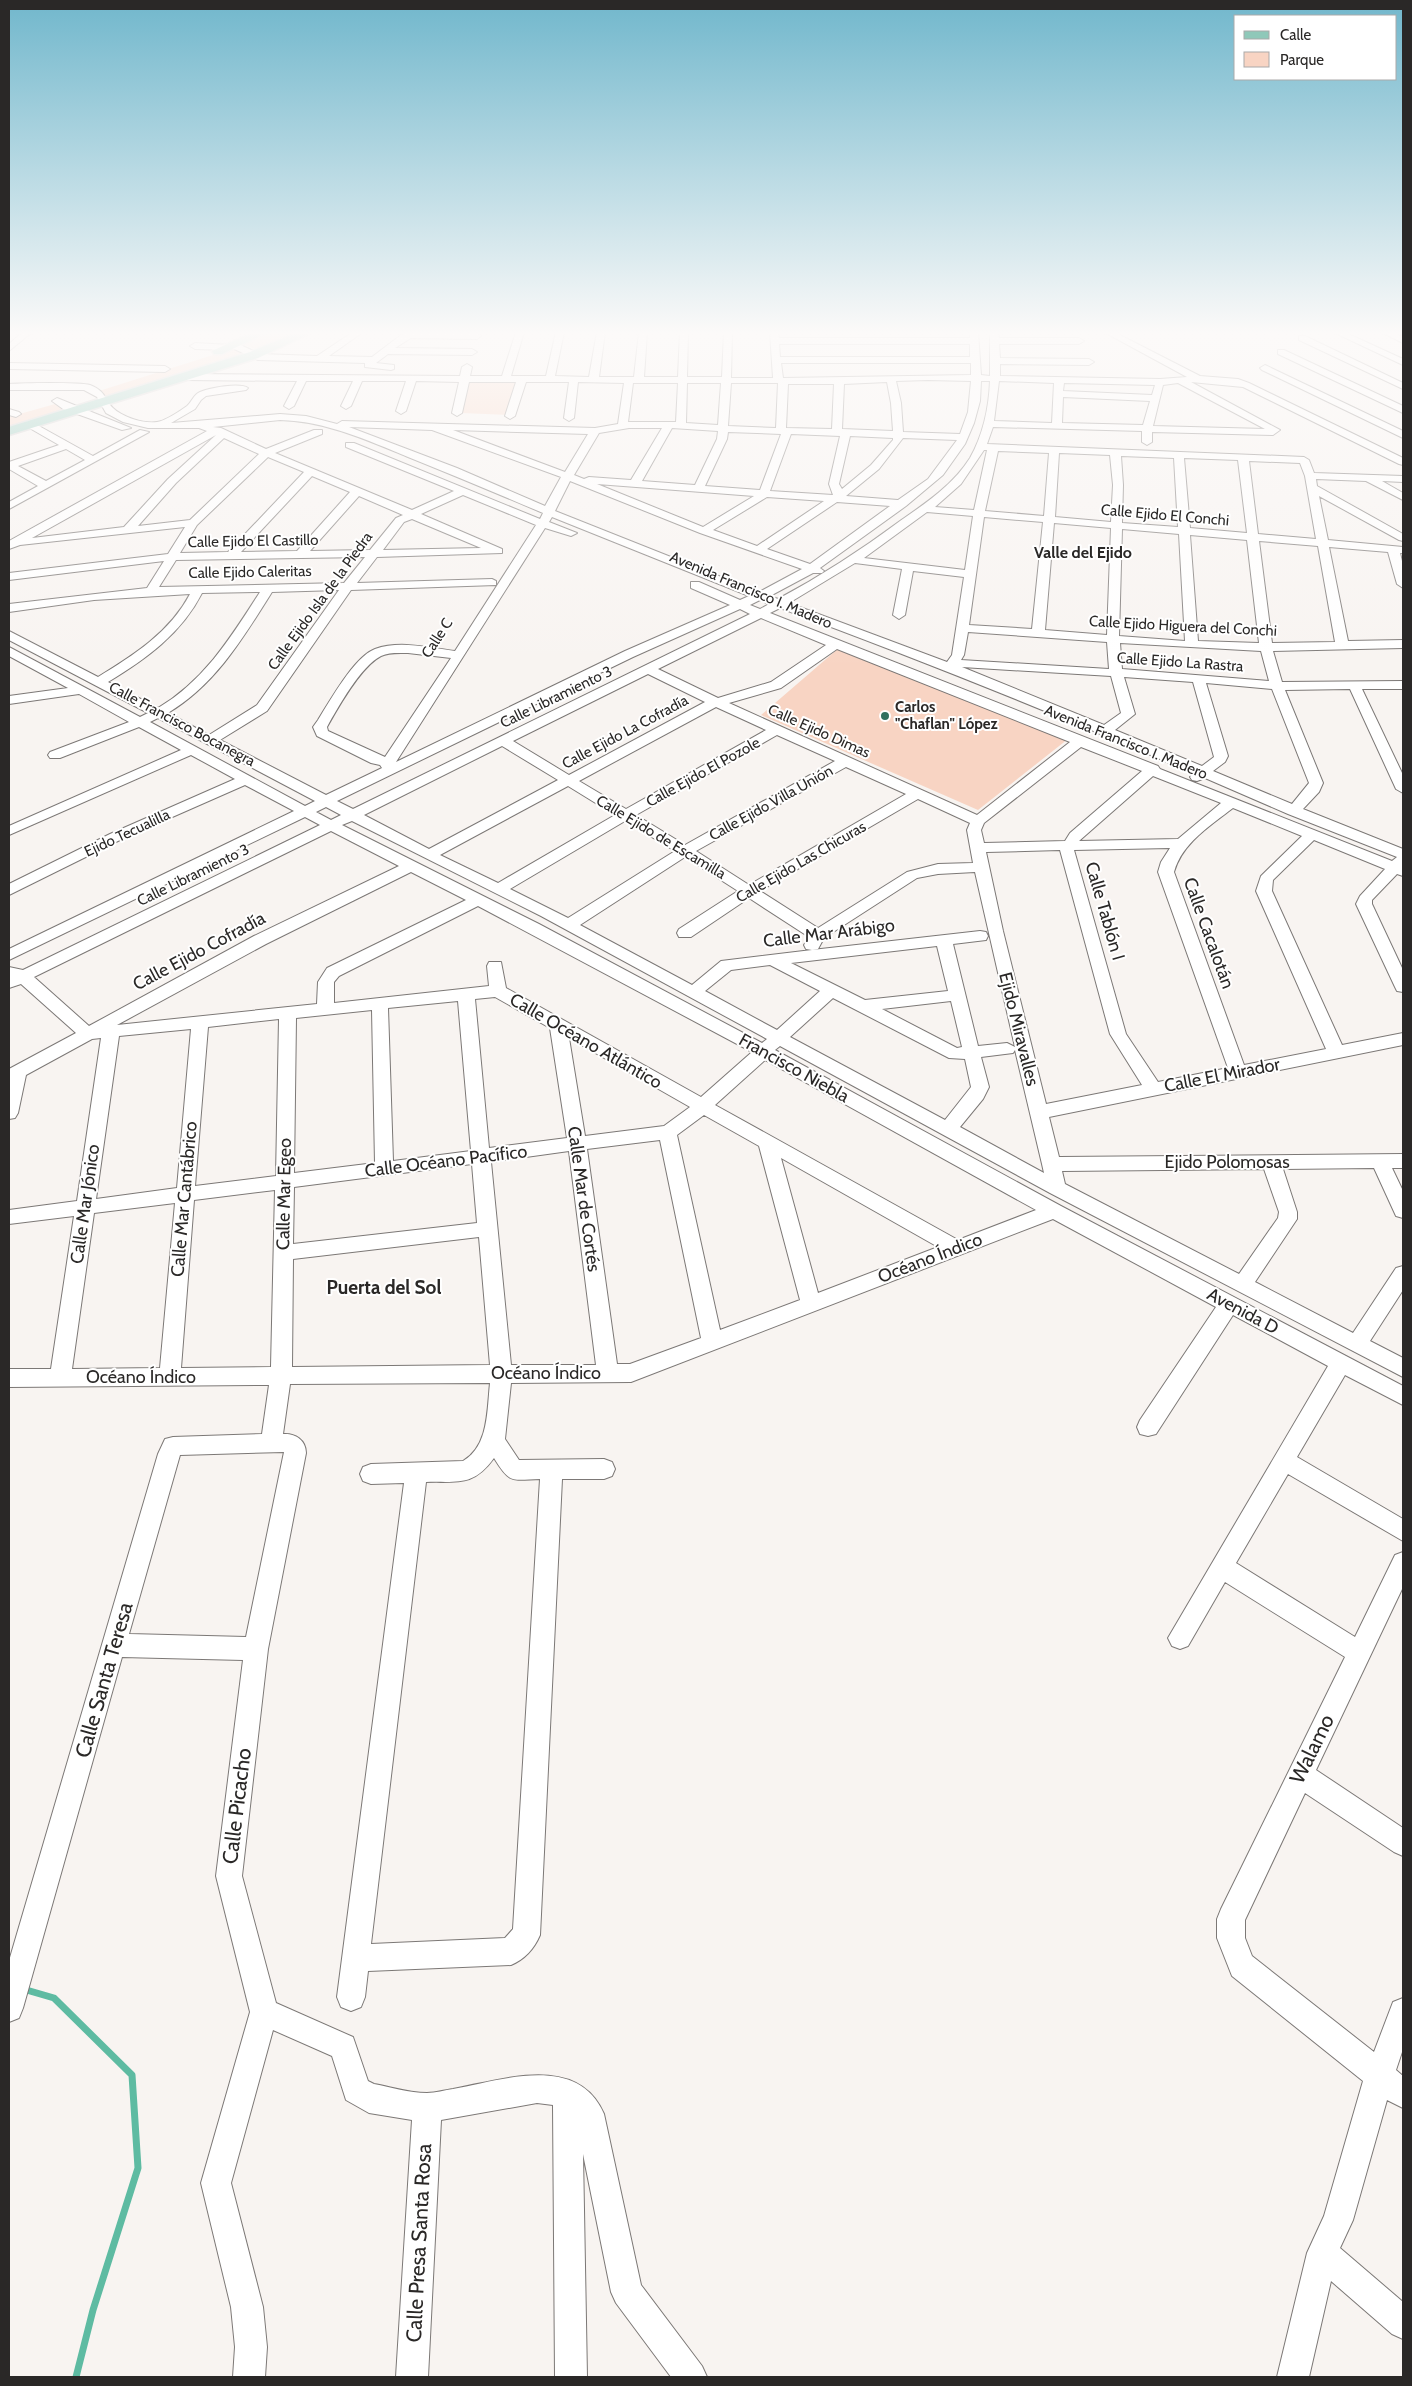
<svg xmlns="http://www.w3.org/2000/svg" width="1412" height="2386" font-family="Cabin,sans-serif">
<rect width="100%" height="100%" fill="#f8f4f1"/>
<!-- green -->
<path fill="#f8d4c3" d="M268,332H304L261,351L242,344Z
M235,348L247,355L105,399L99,391Z
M470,378H526L512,415L461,413Z
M55,404L65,409L9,427V417Z
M840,647L1068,739L978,810L761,715Z"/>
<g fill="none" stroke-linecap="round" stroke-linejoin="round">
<!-- stream -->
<path stroke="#5ebba2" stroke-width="7" d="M23,1989L54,1998L132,2075L138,2168L93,2310L76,2377"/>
<!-- minor casing -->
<g stroke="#7c7876" stroke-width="2">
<path id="minor" d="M23,332H32L9,351V344Z
M353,332H363L329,356L372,357L401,335L410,332L477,333L481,336L477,339L411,338L395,348L472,349L477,352L472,355L388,354L376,363L394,365V369L391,370L365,367V363L258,360L232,348L228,350L195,349L190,346L195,343L230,345L234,342L260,354L317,356Z
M516,332H524L511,376H546L556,332H564L555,376L589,377L597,332H605L599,377H634L639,332H647L644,377H678L680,332H688L687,377H722L724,332H732L731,378H773L770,332H778L779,338H970V332H978L981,375L990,376V332H998L999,338H1079L1084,341L1079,344H999L1000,358L1089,359L1094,362L1089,365L1000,364V376L1160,379L1187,377L1104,332H1114L1200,376L1238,379L1249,383L1403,458V465L1399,464L1243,387L1191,382L1280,430L1273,435L1152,432V442L1147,445L1142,442V431L993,427L987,444L1304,457L1309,460L1314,473L1403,476V482L1382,481L1403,493V500L1366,481L1316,479L1317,486L1403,534V541L1399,540L1319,496L1328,540L1403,547V553H1400L1403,565V588L1397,584L1388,552L1329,547L1348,641L1403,640V648L1273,651L1282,682L1403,681V689H1362L1403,775V793L1396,789L1350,689L1285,690L1323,783L1319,792L1303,809L1403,849V876L1397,874L1372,900V904L1403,970V992L1397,991L1395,987L1356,904L1360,896L1385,869L1314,840L1273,880L1272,891L1342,1045L1403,1033V1045L1049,1117L1059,1157L1403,1154V1168H1392L1403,1191V1218L1396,1216L1374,1168L1283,1169L1297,1212V1219L1255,1282L1353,1333L1396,1268L1403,1266V1290L1370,1341L1403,1358V1377L1050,1193L780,1046L775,1050L1061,1206L1403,1386V1405L1345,1375L1297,1457L1403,1519V1541L1288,1474L1236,1563L1355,1637L1395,1555L1403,1552V1587L1316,1770L1403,1828V1856L1394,1852L1305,1793L1245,1920V1938L1252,1956L1374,2052L1393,2002L1403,1998V2049L1396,2070L1403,2076V2108L1387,2100L1353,2220L1340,2248L1403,2302V2339L1392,2334L1331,2281L1309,2377H1277L1307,2253L1324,2216L1363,2081L1232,1976L1217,1938V1919L1221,1909L1345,1657L1225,1582L1188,1646L1180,1649L1172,1646L1168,1638L1328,1366L1233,1315L1156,1434L1148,1436L1140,1434L1137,1427L1140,1420L1216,1307L1053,1219L631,1382L511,1383L505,1439L519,1460L604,1459L612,1462L615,1469L612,1476L604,1479H562L540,1935C534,1949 525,1959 511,1965L368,1971L365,1997L361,2007L351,2011L341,2007L337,1997L404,1483L371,1484L363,1481L360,1474L363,1467L371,1464L463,1461C489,1446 487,1410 490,1383L290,1384L283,1434C295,1433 306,1440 306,1453L268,1649L242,1876L276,2003L353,2037L368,2081L374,2084C391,2087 409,2093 427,2093C435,2093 445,2090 453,2089C502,2080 578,2053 604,2114L641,2285L702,2366L707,2377H671L616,2303L611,2292L583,2154L587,2377H555L553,2105L537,2103L441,2120L428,2377H396L412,2120L369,2113L346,2100L332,2056L273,2030L231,2183L263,2307L267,2347L265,2377H233L235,2347L231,2307L201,2183L250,2012L216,1876L243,1660L122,1657L23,2008L19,2018L9,2022V1961L158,1454L165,1439L173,1437L262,1434L269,1385L9,1387V1369H51L74,1216L9,1224V1210L77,1201L101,1038L92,1039L26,1075L18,1113L15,1118L9,1119V1069L76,1033L21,984L9,988V967L23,970L320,825L305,817L9,960V949L294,811L245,785L120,840L9,895V884L110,834L235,779L191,755L9,835V826L181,750L139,727L60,758H50L48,755L50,752L129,722L79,694L9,704V696L68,688L9,656V647L140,717L148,713L9,640V631L98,677C134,655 170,632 190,594L94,600L9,612V604L147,588L164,561L9,580V573L168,554L185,527L20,545L9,549V541L207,431L199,428H148L123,422L106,413L97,397L84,390H10L9,384C21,383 80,382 90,385C107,392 103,398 113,408C122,417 144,424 157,422C165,421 180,411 187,406C192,402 193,395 200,392C209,388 240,382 248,388L246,390L206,396L201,400L195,409L171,423L280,414L306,416L337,424L342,421L595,428L618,424L624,383L578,382L574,418L569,421L564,418L569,382H526L515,416L510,419L505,416L516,382H469L462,413L457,416L452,413L459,382L416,381L406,411L401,414L396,411L406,381H362L351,406L346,409L341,406L353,381H306L294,406L289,409L284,406L297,381L185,380L180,377L185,374L460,376L462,367L467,364L472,367L470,376H502ZM779,344H970V357H780ZM781,363H971V375L783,378ZM928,380L971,381L968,412L960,434L903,432L901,403L896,381ZM981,381H990C989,407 983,435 970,458C953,485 926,503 900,521C861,550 821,576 778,599L770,596L813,573H822L824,571L820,568L906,506L943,475L965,444L974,423L980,401ZM999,381L1054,383L1052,423L994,421ZM887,382L891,403L893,431L842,429L844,384ZM633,383H678L676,422H628ZM687,383H721L718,425L686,423ZM731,383H778L776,428L728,426ZM1064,383L1155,385L1152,395L1063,391ZM1178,383L1265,429L1153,426L1163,385ZM788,384H834L832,429L786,428ZM1063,397L1150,401L1143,425L1062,423ZM280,420C325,421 367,440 408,457C453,475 498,494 543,513L540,519L354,443H346V447L454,491L412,510L275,453L322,434V430H314L266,449L221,428L213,427ZM349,427L432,430L561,477L545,506L457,468ZM629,428H662L631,480L589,477L584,479L574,475L599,433ZM672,428L718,431L717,439L695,485L642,481ZM453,430L588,434L565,472ZM728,432L781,434L760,490L705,486L727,439ZM791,434L840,436L829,484L833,495L770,491ZM216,435L168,479L124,527L32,538ZM850,436L893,438V440L871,465L842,489L839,484ZM224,438L259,454L190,520L138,526L176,483ZM903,438L957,440L928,479L898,500L846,496L879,469ZM984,450H987L974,510L935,507L961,484ZM998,451L1049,453L1044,516L985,511ZM1059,453L1110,455L1113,485L1111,522L1055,517ZM1121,456L1174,458L1178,527L1122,523L1123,485ZM268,457L304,472L228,552L180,553L197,525ZM1184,458L1238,460L1247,533L1190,528ZM1249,461L1300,463L1305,476L1316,539L1258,534ZM312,476L350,492L297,551L241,552ZM570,481L700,533L802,569L759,592L555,511ZM597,484L754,496L703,527ZM463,495L536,525L455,651C430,648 400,640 375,649C354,657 330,701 318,720L313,727L317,736L371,763L380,765L382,768L326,795L220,740L267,711L351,590L496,585V581L492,579L357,583L377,557L502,553V549L421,514ZM359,496L403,515L396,518L370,550L310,551ZM767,497L824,501L757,546L713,530ZM837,502L890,506L810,564L767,549ZM927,512L973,516L965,570L864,558ZM552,517L749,596L740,600L699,582H691V588L730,605L625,651L396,762L545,528L571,536L577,533L549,522ZM984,517L1043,522L1032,629L969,625ZM412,519L481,548L383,550L404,522ZM1054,523L1111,528L1107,635L1045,630ZM1122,529L1179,534L1185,641L1119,636ZM1190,535L1247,540L1259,643L1198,641ZM1259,541L1318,546L1335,642L1272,643ZM365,557L344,583L159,587L176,560ZM855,563L902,569L893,615L899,619L905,615L913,571L964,577L952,655L947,662L789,603ZM339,590L257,705L209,735L168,713C216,684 243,638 272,592ZM260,592C231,637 205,680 158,708L108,682C146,659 181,634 202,593ZM760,600L769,604L760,609L750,605ZM780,608C919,659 1057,715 1193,773L1190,777L1192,780L1197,781L1205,778L1288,814L1397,857L1392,861L1160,769L1158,766L770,613ZM740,609L750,614L353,809L337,801L633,657ZM761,618L826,645L771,682L718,698L658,669ZM968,632L1107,642L1109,669L961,660L964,655ZM1120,643L1261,651L1269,681L1122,669ZM837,649L1070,742L977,815L729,703L781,688ZM408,653L451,658L385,757L328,731L327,727C338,707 361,666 381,656C389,652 399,653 408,653ZM962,667L1111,676L1121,713L1104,725ZM648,674L705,702L569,775L513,741ZM1124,677L1193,682L1214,757L1202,766L1115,730L1135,714ZM1206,683L1272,689L1309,783L1292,804L1213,771L1225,762L1228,756ZM716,707L766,730L626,809L579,781ZM158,718L315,801L305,806L150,722ZM777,735L835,761L685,845L636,815ZM502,746L558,780L429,849L364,815ZM1081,747L1142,771L1070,833L1065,841L984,843L981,830L984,823ZM846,767L906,794L749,885L696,851ZM1153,776L1221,803L1178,839L1079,841ZM568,786L615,815L498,883L440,855ZM918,799L970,823L967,830L973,863L938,864L907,872L818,928L760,891ZM326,807L341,815L331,820L316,812ZM1233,808L1302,836L1261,876L1256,891L1326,1049L1244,1065L1174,872C1182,843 1210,826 1233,808ZM352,821L541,916L767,1039L762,1043L539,924L342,825ZM625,821L675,851L568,918L510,889ZM331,831L399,866L254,936L89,1026L34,977ZM1170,848L1161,862L1158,872L1228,1068L1158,1082L1126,1034L1074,850ZM1060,850L1110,1034L1142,1085L1046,1104L1003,931L986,852ZM685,857L738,891L679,929L677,933L679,937H691L749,898L809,937L804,945L806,949L812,950L721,961L692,985L580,925ZM411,872L466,900L327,968L318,982L317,1004L117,1025L266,944ZM975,872L1015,1047L1007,1043L978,1046L953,944L986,940L988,936L986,932L980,931L812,950L818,949L824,938L917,878L938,874ZM478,906L752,1052L701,1097L506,988L501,962H489L487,966L489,986L334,1003V982L339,976ZM937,946L948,991L865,1000L791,963ZM770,965L820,991L777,1030L705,991L731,970ZM495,997L550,1028L567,1138L489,1148L475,999ZM833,998L949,1058L965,1059L971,1087L945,1120L790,1037ZM458,1001L471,1151L393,1161L388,1008ZM951,1001L962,1047L957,1048L882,1009ZM372,1010L375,1163L294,1173L296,1018ZM279,1019L276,1176L195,1186L208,1027ZM191,1029L177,1188L96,1199L119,1036ZM569,1038L690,1107L664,1126L585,1136ZM1015,1050L1042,1164L1044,1173L960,1127L983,1099L989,1087L981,1057L1013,1053ZM765,1060L1036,1210L958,1240L715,1105ZM704,1115L759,1146L800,1300L720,1330L677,1135ZM660,1140L701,1338L630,1364H617L587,1149ZM569,1151L596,1365H511L491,1162ZM781,1158L938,1247L818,1293ZM472,1164L477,1223L293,1244L294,1187ZM1264,1169L1279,1212L1278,1218L1239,1274L1065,1184L1062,1171ZM275,1190L271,1367L181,1368L194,1200ZM175,1203L160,1368L72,1369L94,1213ZM479,1237L490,1365L292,1367L293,1259ZM284,1452L246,1637L129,1634L180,1455ZM494,1458C510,1484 511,1480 540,1479L513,1929L505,1938L371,1944L426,1482C458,1481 473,1487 494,1458Z
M1333,332H1344L1403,359V365Z
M1381,332H1392L1403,337V343Z
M1299,336H1305L1403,383V389L1299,340Z
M1278,350H1284L1403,406V413L1278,354Z
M9,363L165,366L170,369L165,372L9,369Z
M1265,365L1403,431V438L1262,370L1260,368Z
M57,398L131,428L122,430L63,409L52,401Z
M9,409L19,412L21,414L16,417L9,415Z
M30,421L93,456L140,430L149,432L9,509V502L38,486L9,469V462L59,445L26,426V422ZM66,449L85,460L46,481L18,466Z"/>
</g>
<!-- major casing -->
<g stroke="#d0d0cf" stroke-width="3">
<path id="major" d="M253,332H268L222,354H214L212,351Z
M298,332H313L258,358L9,435V427L250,352Z"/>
</g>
<!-- minor -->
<use href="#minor" fill="#fff" fill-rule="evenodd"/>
<!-- major -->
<use href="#major" fill="#8fc8b9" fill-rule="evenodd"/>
</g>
<!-- sky -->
<linearGradient id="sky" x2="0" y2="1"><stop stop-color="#71b7cc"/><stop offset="0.5" stop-color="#fcfaf9"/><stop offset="1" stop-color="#fcfaf9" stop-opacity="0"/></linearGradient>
<rect width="1412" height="666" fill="url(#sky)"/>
<!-- markers -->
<circle fill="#2f705f" stroke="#fff" stroke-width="2" cx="885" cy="716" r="5"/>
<g text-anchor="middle" stroke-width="4" stroke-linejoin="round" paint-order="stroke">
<!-- far-street labels -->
<g font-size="15" fill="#2a2827" stroke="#fff">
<text transform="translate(1165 515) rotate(5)" y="5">Calle Ejido El Conchi</text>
<text transform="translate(253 541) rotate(-1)" y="5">Calle Ejido El Castillo</text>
<text transform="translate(250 572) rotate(-1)" y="5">Calle Ejido Caleritas</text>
<text transform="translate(751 590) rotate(23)" y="5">Avenida Francisco I. Madero</text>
<text transform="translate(320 601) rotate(-54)" y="5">Calle Ejido Isla de la Piedra</text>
<text transform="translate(1183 626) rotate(3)" y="5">Calle Ejido Higuera del Conchi</text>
<text transform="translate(437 638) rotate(-57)" y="5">Calle C</text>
<text transform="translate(1180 662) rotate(4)" y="5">Calle Ejido La Rastra</text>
<text transform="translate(556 697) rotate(-26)" y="5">Calle Libramiento 3</text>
<text transform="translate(182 724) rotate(28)" y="5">Calle Francisco Bocanegra</text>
<text transform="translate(819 731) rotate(24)" y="5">Calle Ejido Dimas</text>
<text transform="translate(625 732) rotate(-28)" y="5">Calle Ejido La Cofradía</text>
<text transform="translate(1126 742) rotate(22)" y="5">Avenida Francisco I. Madero</text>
<text transform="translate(703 772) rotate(-29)" y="5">Calle Ejido El Pozole</text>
<text transform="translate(771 803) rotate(-29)" y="5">Calle Ejido Villa Unión</text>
<text transform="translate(127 833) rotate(-25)" y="5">Ejido Tecualilla</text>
<text transform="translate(661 837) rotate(31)" y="5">Calle Ejido de Escamilla</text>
<text transform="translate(801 862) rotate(-30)" y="5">Calle Ejido Las Chicuras</text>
<text transform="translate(193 875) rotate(-26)" y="5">Calle Libramiento 3</text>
</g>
<!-- far-poi labels -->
<g font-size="15" font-weight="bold" fill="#2a2827" stroke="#fff" text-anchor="start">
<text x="895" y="712">Carlos<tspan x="895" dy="17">"Chaflan" López</tspan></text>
</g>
<!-- far-neighbourhood labels -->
<g font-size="16" font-weight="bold" fill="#2a2827" stroke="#fff">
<text x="1083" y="558">Valle del Ejido</text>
</g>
<!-- street labels -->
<g font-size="18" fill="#2a2827" stroke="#fff">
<text transform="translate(1105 911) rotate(74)" y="6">Calle Tablón I</text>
<text transform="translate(829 933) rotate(-7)" y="6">Calle Mar Arábigo</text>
<text transform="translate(1209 933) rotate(70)" y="6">Calle Cacalotán</text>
<text transform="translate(199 951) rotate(-28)" y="6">Calle Ejido Cofradía</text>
<text transform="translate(1019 1029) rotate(76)" y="6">Ejido Miravalles</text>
<text transform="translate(586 1041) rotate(30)" y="6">Calle Océano Atlántico</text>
<text transform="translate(794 1068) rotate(29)" y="6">Francisco Niebla</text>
<text transform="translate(1222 1075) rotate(-11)" y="6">Calle El Mirador</text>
<text transform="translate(446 1161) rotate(-7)" y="6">Calle Océano Pacífico</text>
<text x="1227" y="1168">Ejido Polomosas</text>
<text transform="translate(284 1194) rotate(-89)" y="6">Calle Mar Egeo</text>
<text transform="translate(184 1199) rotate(-85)" y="6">Calle Mar Cantábrico</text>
<text transform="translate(584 1199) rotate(82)" y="6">Calle Mar de Cortés</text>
<text transform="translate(85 1204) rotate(-82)" y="6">Calle Mar Jónico</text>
<text transform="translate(930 1258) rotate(-21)" y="6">Océano Índico</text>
<text transform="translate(1243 1311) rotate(28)" y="6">Avenida D</text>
<text x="546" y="1379">Océano Índico</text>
<text x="141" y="1383">Océano Índico</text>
</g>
<!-- neighbourhood labels -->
<g font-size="19" font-weight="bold" fill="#2a2827" stroke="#fff">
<text x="384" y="1294">Puerta del Sol</text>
</g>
<!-- near-street labels -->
<g font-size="21" fill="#2a2827" stroke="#fff">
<text transform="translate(104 1680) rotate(-74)" y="7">Calle Santa Teresa</text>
<text transform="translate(1312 1749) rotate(-64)" y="7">Walamo</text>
<text transform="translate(237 1806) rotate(-83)" y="7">Calle Picacho</text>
<text transform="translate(419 2243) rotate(-87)" y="7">Calle Presa Santa Rosa</text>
</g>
</g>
<!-- border -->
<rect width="1412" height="2386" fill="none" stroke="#2a2827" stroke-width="20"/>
<!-- legend -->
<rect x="1234" y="15" width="162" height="65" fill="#ffffff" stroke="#aaa9a9"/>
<rect x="1244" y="31" width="25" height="8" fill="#8fc8b9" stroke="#aaa9a9"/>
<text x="1280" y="40" font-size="15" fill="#2a2827">Calle</text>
<rect x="1244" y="52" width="25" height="15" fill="#f8d4c3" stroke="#aaa9a9"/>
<text x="1280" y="65" font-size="15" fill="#2a2827">Parque</text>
</svg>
